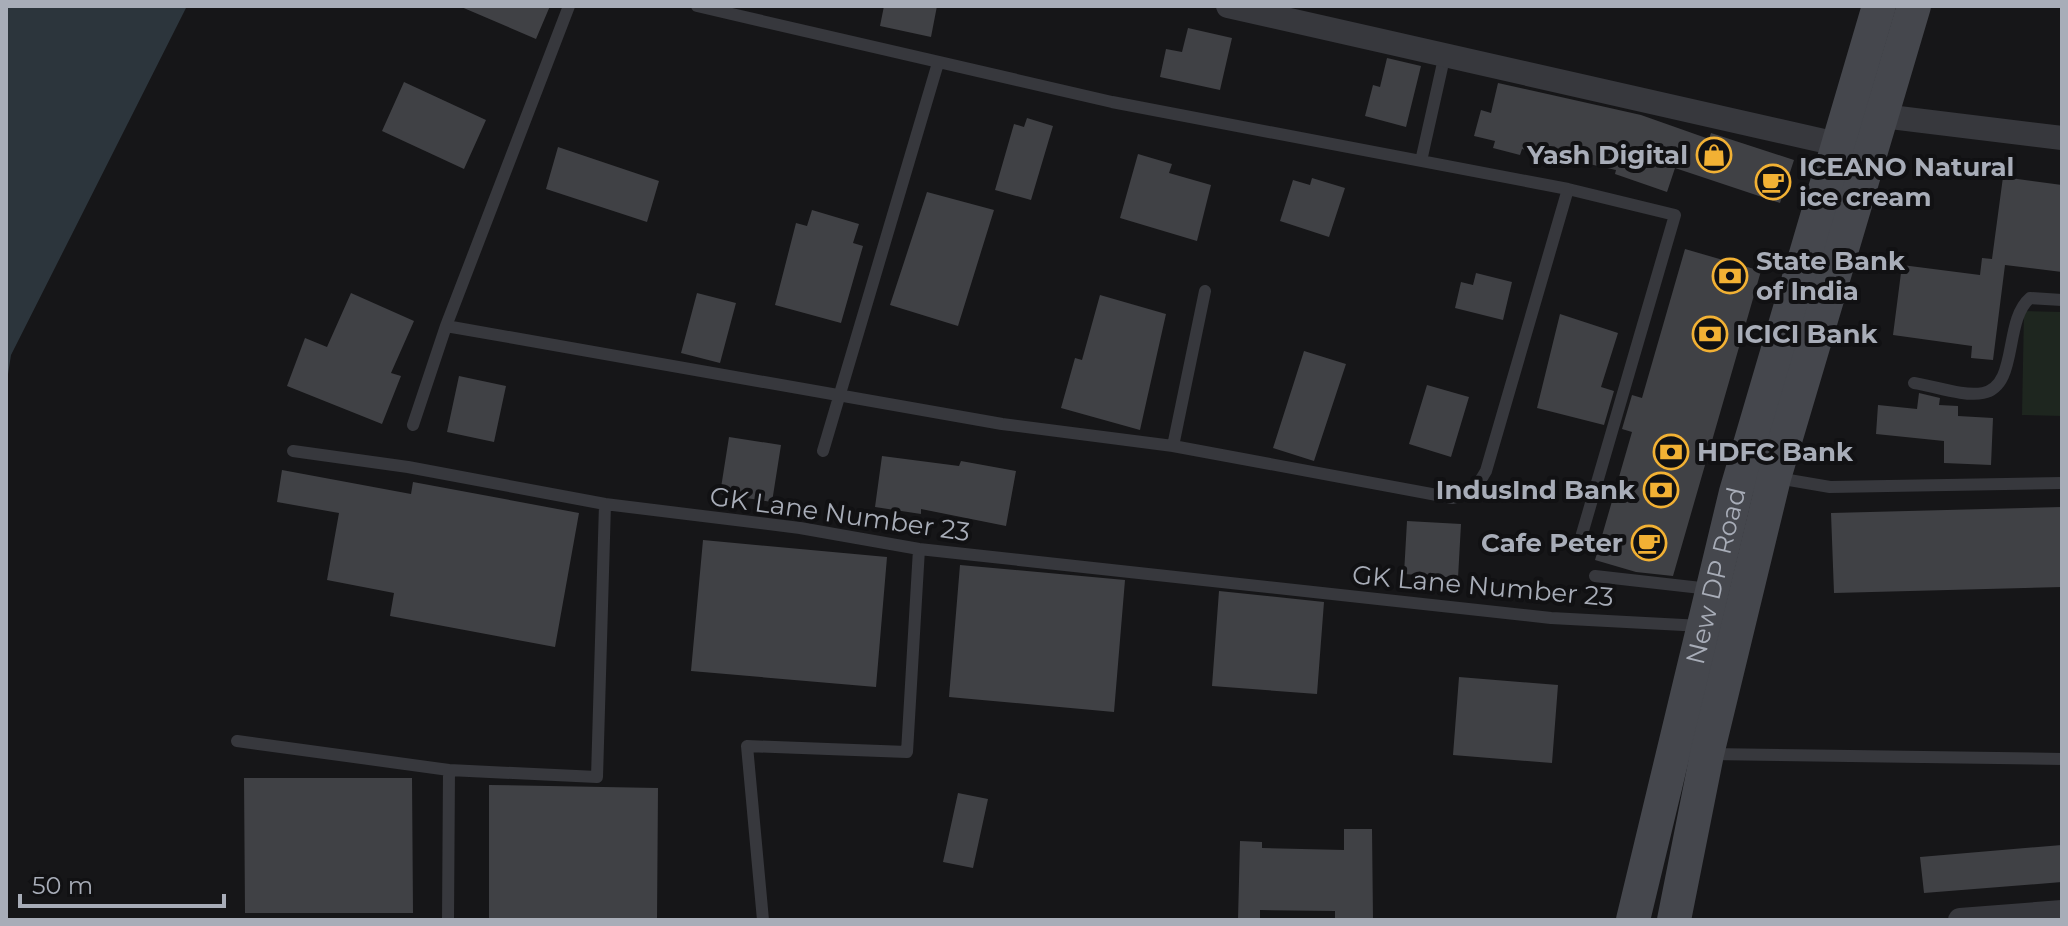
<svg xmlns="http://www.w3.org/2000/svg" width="2068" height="926" font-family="Montserrat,sans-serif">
<rect width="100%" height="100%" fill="#161618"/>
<!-- green -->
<path fill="#1e261f" d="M2024,311L2062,312V416L2022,415Z"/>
<!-- water -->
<path fill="#2c353c" d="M6,6H187L11,355L6,387Z"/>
<!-- building -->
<path fill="#404145" d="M459,6H550L536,39Z
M884,6H937L931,37L880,26Z
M1188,28L1232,38L1220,90L1160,77L1166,49L1182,52Z
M1387,58L1421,66L1406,127L1365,116L1373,85L1380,87Z
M404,82L486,120L464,169L382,131Z
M1498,83L1641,115L1709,139L1711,133L1794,160L1780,203L1675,168L1667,192L1615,174L1616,170L1522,149L1520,155L1493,148L1495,141L1474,136L1481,110L1491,113Z
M1027,118L1053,126L1031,200L995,190L1014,124L1024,127Z
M558,147L659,181L647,222L546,189Z
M1138,154L1172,164L1169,173L1211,185L1197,241L1120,218Z
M2003,177L2062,185V272L2005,265L1993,360L1971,358L1972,346L1893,335L1902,265L1980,275L1982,258L1992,259Z
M1312,178L1345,188L1329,237L1280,221L1293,180L1310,185Z
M927,192L994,210L958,326L890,305Z
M812,210L859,224L853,243L863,246L841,323L775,305L796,223L807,226Z
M1685,249L1761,271L1673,576L1636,572L1595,560L1632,432L1622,429L1632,395L1642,398Z
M1476,273L1512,282L1503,320L1455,308L1461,282L1473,285Z
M351,293L414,321L391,373L401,376L382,424L287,386L305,338L327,347Z
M697,293L736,303L720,363L681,353Z
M1100,295L1166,314L1140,430L1061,408L1075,358L1082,360Z
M1560,314L1618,333L1601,387L1614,391L1604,425L1537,408Z
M1304,351L1346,364L1314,461L1273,448Z
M459,376L506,386L494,442L447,432Z
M1427,385L1469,397L1451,457L1409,444Z
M1919,393L1940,398L1939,405L1958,406V416L1993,418L1991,465L1944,463V441L1876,434L1878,405L1917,409Z
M729,437L781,445L772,502L720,494Z
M882,456L959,466L961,461L1016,471L1006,526L921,509V514L875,507Z
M282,470L411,494L413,482L579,513L555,647L390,616L394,593L327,580L339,513L277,502Z
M2062,507V587L1834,593L1831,513Z
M1407,521L1461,524L1458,578L1404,574Z
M703,540L887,557L876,687L691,671Z
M960,565L1125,580L1114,712L949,697Z
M1219,591L1324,602L1317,694L1212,686Z
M1459,677L1558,685L1552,763L1453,755Z
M244,778H412L413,913H245Z
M489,785L658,788L657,920H489Z
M958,793L988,799L973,868L943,862Z
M1344,829H1372L1373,920H1335V911L1260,910V920H1238L1240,841L1262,842V848L1344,850Z
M2062,845V882L1924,893L1920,857Z"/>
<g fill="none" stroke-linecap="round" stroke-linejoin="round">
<!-- lane -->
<path stroke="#37383d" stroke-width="12" d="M697,6L1112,102L1568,189L1675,215L1582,534
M1421,161L1445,54
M446,326L1002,424L1173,446L1453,498C1471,494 1477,487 1486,471L1568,189
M1914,383C1934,386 1964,397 1983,393C2019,386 2003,321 2030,298L2062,300
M413,425L446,326L569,6
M1173,446L1205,291
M293,451L408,467L605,504L800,528L919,549L1551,618L1702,626
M823,451L938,63
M1777,478L1830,487L2062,483
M1595,576L1710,589
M237,741L449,770L597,777L605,504
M1709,754L2062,759
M448,920L449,770
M763,920L747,746L907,752L919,549"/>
<!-- street -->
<path stroke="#37383d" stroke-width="24" d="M1228,6L1837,144
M1866,114L2062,138
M1960,920L2062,912"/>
<!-- secondary -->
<g stroke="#45474d" stroke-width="34">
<path id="s1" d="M1633,920L1736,492L1879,6"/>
<path d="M1674,920L1707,754L1774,478L1914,6"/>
</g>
</g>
<!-- icons -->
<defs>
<g id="shop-ring" transform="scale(1.8)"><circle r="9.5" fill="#111113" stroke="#f2b134" stroke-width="1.5"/><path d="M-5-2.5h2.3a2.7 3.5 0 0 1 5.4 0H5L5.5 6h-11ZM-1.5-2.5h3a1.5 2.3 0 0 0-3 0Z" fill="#f2b134"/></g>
<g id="cafe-ring" transform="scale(1.8)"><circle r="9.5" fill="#111113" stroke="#f2b134" stroke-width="1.5"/><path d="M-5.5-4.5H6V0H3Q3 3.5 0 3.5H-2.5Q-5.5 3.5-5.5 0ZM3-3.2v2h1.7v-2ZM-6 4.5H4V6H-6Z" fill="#f2b134"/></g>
<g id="bank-ring" transform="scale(1.8)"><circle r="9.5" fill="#111113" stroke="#f2b134" stroke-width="1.5"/><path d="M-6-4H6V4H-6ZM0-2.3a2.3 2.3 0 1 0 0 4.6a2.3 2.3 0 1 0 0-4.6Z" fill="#f2b134"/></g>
</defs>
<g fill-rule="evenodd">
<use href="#shop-ring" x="1714" y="155"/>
<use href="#cafe-ring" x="1773" y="182"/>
<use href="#bank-ring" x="1730" y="276"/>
<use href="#bank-ring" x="1710" y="334"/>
<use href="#bank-ring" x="1671" y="452"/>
<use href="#bank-ring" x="1661" y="490"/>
<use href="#cafe-ring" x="1649" y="543"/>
</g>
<g text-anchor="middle" stroke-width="8" stroke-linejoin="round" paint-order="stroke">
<!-- poi labels -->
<g font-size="26" font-weight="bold" fill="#a8adb8" stroke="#111113" text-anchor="start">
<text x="1688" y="164" text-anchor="end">Yash Digital</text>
<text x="1799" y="176">ICEANO Natural<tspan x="1799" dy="30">ice cream</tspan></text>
<text x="1756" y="270">State Bank<tspan x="1756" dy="30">of India</tspan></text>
<text x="1736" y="343">ICICI Bank</text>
<text x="1697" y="461">HDFC Bank</text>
<text x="1635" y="499" text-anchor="end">IndusInd Bank</text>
<text x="1623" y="552" text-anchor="end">Cafe Peter</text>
</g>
<!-- street labels -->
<g font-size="26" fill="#a8adb8" stroke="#111113">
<text transform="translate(840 514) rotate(8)" y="9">GK Lane Number 23</text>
<text dy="9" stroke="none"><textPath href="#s1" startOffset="354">New DP Road</textPath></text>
<text transform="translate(1483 586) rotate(5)" y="9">GK Lane Number 23</text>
</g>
</g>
<!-- border -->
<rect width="2068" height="926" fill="none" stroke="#a8adb8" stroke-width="16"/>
<!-- scale -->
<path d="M20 894v12h204v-12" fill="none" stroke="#a8adb8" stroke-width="4"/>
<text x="32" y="894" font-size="24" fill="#a8adb8" stroke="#111113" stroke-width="6" paint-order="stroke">50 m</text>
</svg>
